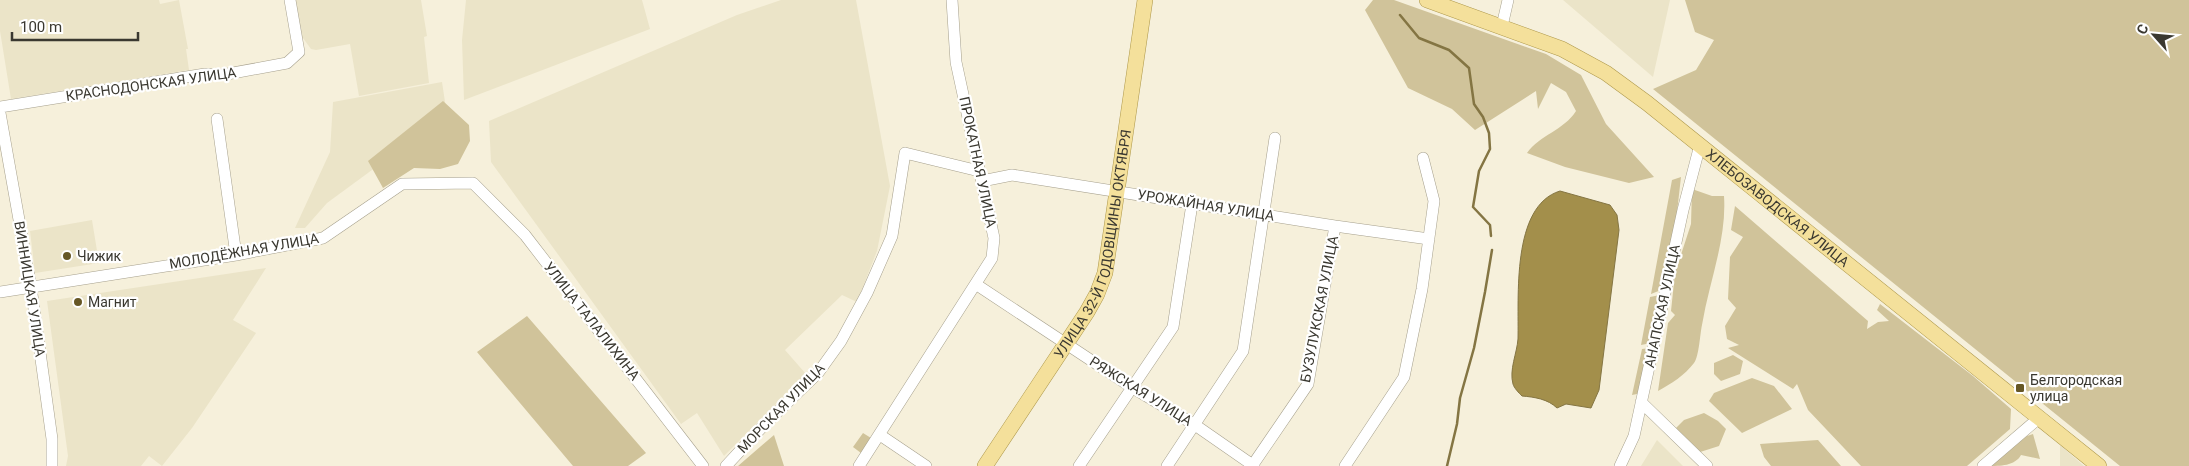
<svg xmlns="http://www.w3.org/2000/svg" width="2189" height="466" font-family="Roboto,sans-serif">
<rect width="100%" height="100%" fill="#f6f0db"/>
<!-- built -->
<path fill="#ebe4c8" d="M0,0H159L160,4L179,0L188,49H186L189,70L11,99L0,31Z
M294,0H421L427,36L424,37L429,83L359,96L350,44L316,50L311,49L300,34Z
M466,0H642L650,29L464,100L462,40Z
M781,0H856L890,186L877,251L857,302L842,295L785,350L806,374L724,456L697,413L681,424L491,162L489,121L737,15Z
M1563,0H1670L1653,77Z
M442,82L447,115L327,203L305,228H295L330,152L333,102Z
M92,220L99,263L35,273L30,231Z
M266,268L233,320L256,333L192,428L162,466L149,456L141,466H66L68,456L47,301Z
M1657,440L1683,466H1641Z
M2060,445L2084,466H2060Z"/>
<!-- green -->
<path fill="#d0c39a" d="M1373,0H1394L1546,54L1581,75L1606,124L1654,177L1629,183L1565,167L1527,153C1540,135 1564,130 1576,111L1566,92L1551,83L1538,109L1536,91L1475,130L1452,109L1408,88L1365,10Z
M1685,0H2189V466H2120L1653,89L1696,70L1714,40L1695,32Z
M443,101L469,125L470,141L458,164L440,169L414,168L383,188L368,161Z
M1681,177L1675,230L1661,290L1651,294L1672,180Z
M1692,189L1712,196H1724C1727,239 1709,282 1702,325C1700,334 1699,357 1694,363C1685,375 1671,384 1658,391L1668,323L1675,315L1671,311L1675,273L1691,224Z
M1735,206L1868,321L1867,329L1878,322L1889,321L1877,310L1880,304L1973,376L2011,409L2010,429L1967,466H1861L1808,410L1797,384L1793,389L1728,348L1739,345L1727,339L1725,326L1736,308L1728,299L1730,257L1743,237L1731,230Z
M1660,295L1651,343L1641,345L1650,297Z
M527,316L646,453L628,466H573L477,352Z
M1651,348L1642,393L1632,395L1642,349Z
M1733,355L1743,361L1740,374L1721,381L1714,374V363Z
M1752,378L1774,386L1792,409L1742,433L1709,401L1714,393Z
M1704,413L1718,421L1726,429L1719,446L1697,453L1676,428L1684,420Z
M863,433L871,438L861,453L853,447Z
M2033,434L2040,459L2021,455C2015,466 2000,466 1988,466L2018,439Z
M774,435L784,466H738Z
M1818,440L1841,466H1771L1764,457L1760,444Z"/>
<!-- water -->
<path fill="#a38f4b" stroke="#847543" d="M1560,191L1610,205L1617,215L1619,230L1599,390L1591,408L1566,404L1557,408C1548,399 1534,397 1522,396C1519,393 1514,388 1513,384C1509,370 1517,353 1518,339C1519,298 1511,206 1560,191Z"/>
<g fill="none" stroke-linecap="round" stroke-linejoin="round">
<!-- stream -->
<path stroke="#847543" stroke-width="2.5" d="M1400,15L1419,38L1449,50L1469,68L1474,104L1483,117L1489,133L1490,149L1479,171L1473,207L1490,225L1491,236
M1447,466L1457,424L1460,398L1474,348L1485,292L1492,250"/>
<!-- minor casing -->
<g stroke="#a6a08d" stroke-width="12">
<path id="minor" d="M1502,26L1508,0
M0,107L205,74L222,75L287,63L299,52L290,0
M0,113L31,287L52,439V466
M217,119L236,255
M982,181L1012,175L1335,226L1429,239
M977,285L1133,388L1195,425L1254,466
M0,292L236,255L323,238L402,184L473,183L525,235L703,466
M1641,402L1707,466
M880,435L926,466
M726,466L763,426L818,373L841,341L867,293L892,236L905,153L979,171
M859,466L992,258L994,238L956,62L952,0
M1079,466L1173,327L1192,204
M1167,466L1243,351L1275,138
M1252,466L1308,384L1335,226
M1345,466L1404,377L1422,289L1434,201L1423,158
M1620,466L1634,436L1683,210L1700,145
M1983,466L2040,417"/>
</g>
<!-- major casing -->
<g stroke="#ae984b" stroke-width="16">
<g id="major">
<path id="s1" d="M1427,0L1562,49L1606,73L1647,103L2099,466"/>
<path id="s2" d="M985,466L1087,312L1097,294L1105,273L1145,0"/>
</g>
</g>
<!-- minor -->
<use href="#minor" stroke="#fff" stroke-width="11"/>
<!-- major -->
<use href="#major" stroke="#f4e09b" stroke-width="15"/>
</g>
<!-- markers -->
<g fill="#665725" stroke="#fff" stroke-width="2">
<circle cx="67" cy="256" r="5"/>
<circle cx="78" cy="302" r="5"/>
<rect x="2015" y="383" width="10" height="10" rx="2.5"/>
</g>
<g text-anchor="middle" stroke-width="4.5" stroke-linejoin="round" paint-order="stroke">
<!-- street labels -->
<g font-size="14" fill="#3a3830" stroke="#fff">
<text transform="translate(151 84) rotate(-8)" y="5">КРАСНОДОНСКАЯ УЛИЦА</text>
<text transform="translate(978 162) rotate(78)" y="5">ПРОКАТНАЯ УЛИЦА</text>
<text transform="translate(1206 205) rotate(9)" y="5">УРОЖАЙНАЯ УЛИЦА</text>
<text dy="5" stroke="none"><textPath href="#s1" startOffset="412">ХЛЕБОЗАВОДСКАЯ УЛИЦА</textPath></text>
<text dy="5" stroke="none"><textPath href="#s2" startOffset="252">УЛИЦА 32-Й ГОДОВЩИНЫ ОКТЯБРЯ</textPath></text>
<text transform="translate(244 251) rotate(-10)" y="5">МОЛОДЁЖНАЯ УЛИЦА</text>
<text transform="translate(30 289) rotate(81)" y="5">ВИННИЦКАЯ УЛИЦА</text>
<text transform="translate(1662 306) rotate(-78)" y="5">АНАПСКАЯ УЛИЦА</text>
<text transform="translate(1319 309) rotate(-79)" y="5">БУЗУЛУКСКАЯ УЛИЦА</text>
<text transform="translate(592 321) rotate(52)" y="5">УЛИЦА ТАЛАЛИХИНА</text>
<text transform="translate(1141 391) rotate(32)" y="5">РЯЖСКАЯ УЛИЦА</text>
<text transform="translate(781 408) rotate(-46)" y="5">МОРСКАЯ УЛИЦА</text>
</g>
<!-- poi labels -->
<g font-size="14" fill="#3a3830" stroke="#fff" text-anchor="start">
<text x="77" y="261">Чижик</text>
<text x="88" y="307">Магнит</text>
<text x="2030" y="385">Белгородская<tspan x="2030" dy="16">улица</tspan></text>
</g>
</g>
<!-- north arrow -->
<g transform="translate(2154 35) rotate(297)" stroke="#ffffff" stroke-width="4" paint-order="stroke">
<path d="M0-4L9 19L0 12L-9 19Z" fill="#3a3830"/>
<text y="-8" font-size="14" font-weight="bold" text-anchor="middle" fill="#3a3830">С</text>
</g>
<!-- scale -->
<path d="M12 32v8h126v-8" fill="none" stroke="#3a3830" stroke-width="2.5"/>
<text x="20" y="32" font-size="15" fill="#3a3830" stroke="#ffffff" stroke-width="4" paint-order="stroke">100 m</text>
</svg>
